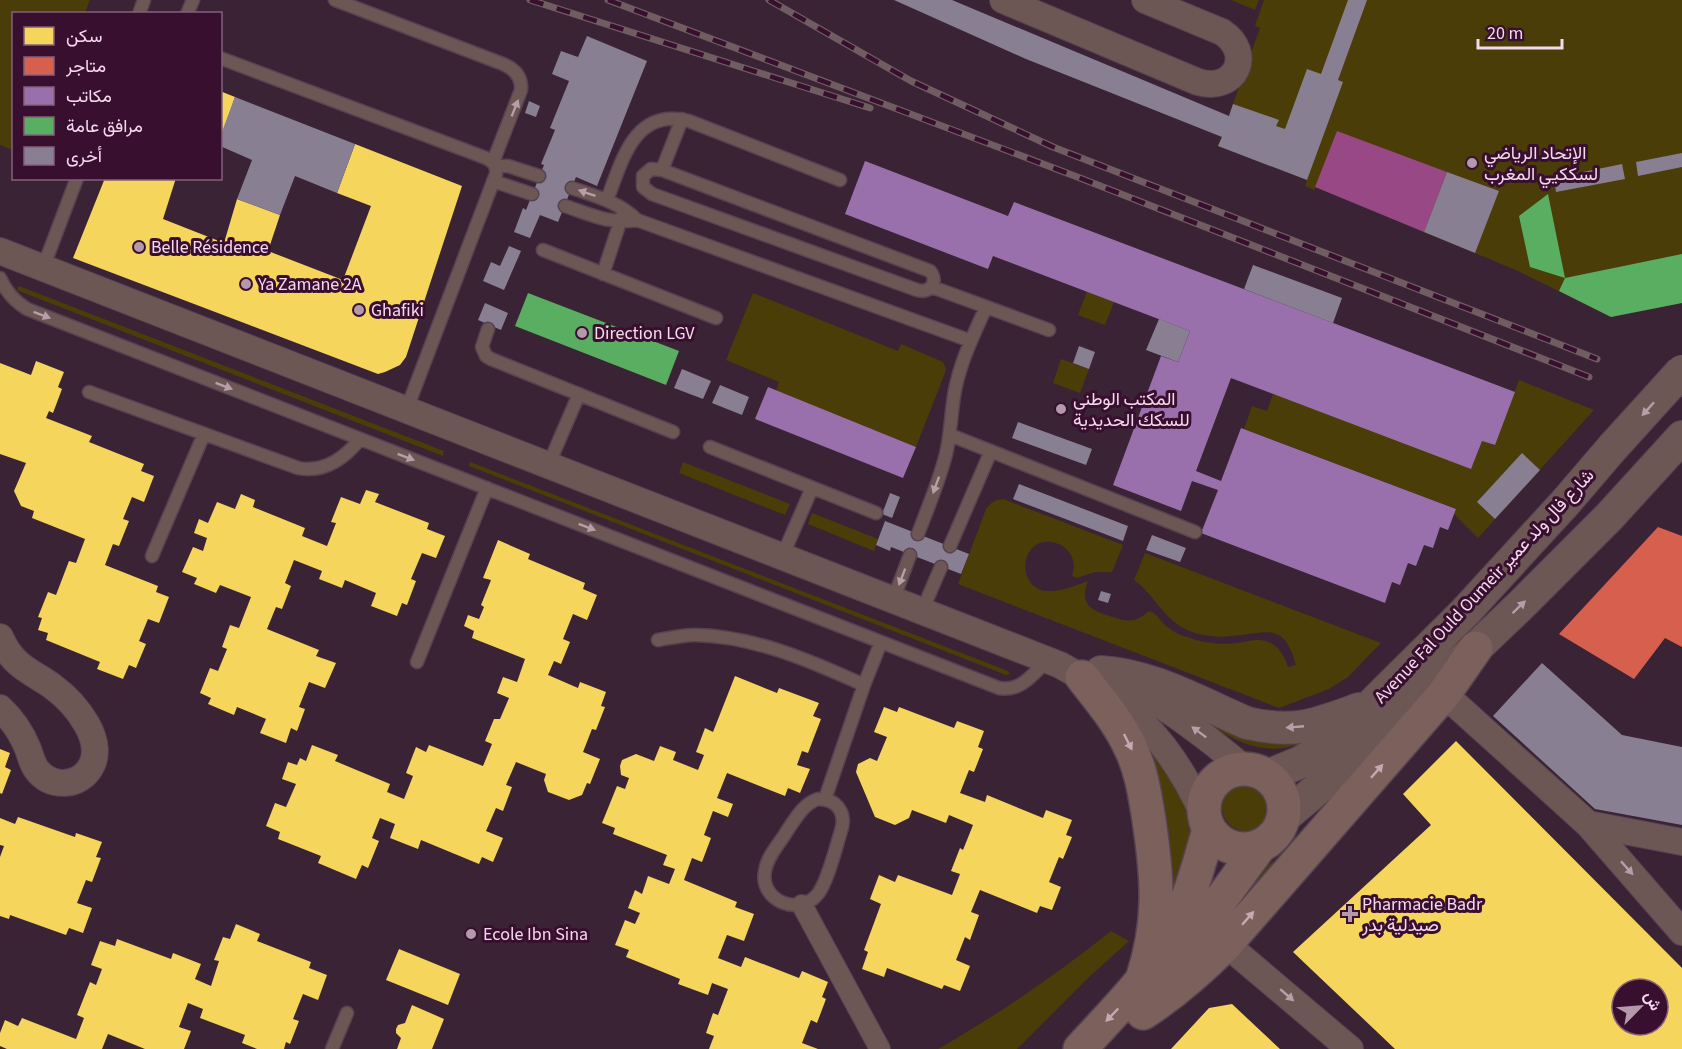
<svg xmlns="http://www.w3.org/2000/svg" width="1682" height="1049" font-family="'Source Sans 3',Vazirmatn,sans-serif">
<rect width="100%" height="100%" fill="#3a2335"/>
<!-- green -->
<path fill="#4a3d07" d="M0,0H90L85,13L14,14L13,150L0,145Z
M1231,0H1259L1255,10Z
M1264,0H1682V303L1611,317L1518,271L1316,187L1314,190L1305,186L1307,180L1218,146L1260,28L1255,26Z
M19,286L444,451L443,456L19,291L17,290Z
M1087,291L1114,302L1105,325L1078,315Z
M753,293L898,351L901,344L943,362L946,369L945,373L916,447L776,391L779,382L726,360Z
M1061,359L1089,369L1080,393L1053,383Z
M1519,380L1594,410L1478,538L1454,514L1456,509L1244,429L1252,406L1267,411L1273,394L1482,441L1494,445Z
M470,462L1008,671L1010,674L1006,675L469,466Z
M683,462L790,504L785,515L679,473Z
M1003,499L1123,545L1112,572H1095L1077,578L1072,576C1075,566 1074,557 1067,550C1063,545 1057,543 1051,542C1019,538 1016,590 1048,591C1062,592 1076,585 1088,581C1078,605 1093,611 1113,617C1121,620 1129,622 1137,619C1142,617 1145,614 1149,611C1157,613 1160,621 1166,626C1172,631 1179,635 1187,637C1202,643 1221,645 1237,643C1243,643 1249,640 1256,640C1274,639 1283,652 1288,667L1296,665C1284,621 1267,633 1232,636C1217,638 1201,636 1187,630C1162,618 1155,595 1134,580L1145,553L1381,643L1348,677L1329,689L1279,708L958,584L986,509C991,502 995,500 1003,499Z
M812,513L878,539L874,551L808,524Z
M1203,718L1302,742V743C1268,758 1229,741 1203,718Z
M1151,752H1154C1171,779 1197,813 1189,848C1186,861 1179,875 1174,888L1149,756Z
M1222 807a24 24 0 1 1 48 0a24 24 0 1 1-48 0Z
M1286,854L1214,934L1256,872Z
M1111,931L1129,941L1088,978L1017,1049H938C999,1014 1056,975 1111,931Z"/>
<!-- water -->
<path fill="#984885" d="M1337,131L1447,172L1424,232L1315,187Z"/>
<!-- homes -->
<path fill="#f6d55c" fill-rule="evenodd" d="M220,91L235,97L221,137H220Z
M355,144L462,186L406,357L400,365L385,372L378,374L73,258L105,178H176L163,219L224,243L237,199L280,215L268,251L343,280L371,206L337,193Z
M36,361L64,372L58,387L62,389L53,413L49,411L46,418L92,436L89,442L144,464L141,471L154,476L144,502L132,497L123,519L129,521L119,546L113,544L105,565L158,586L156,592L169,597L159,623L148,619L139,641L146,644L136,668L129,665L123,679L97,669L100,662L46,640L48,633L38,630L42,618L38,617L48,592L56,595L69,561L76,563L85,539L32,518L34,511L21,506L14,491L26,463L0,454V363L31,375Z
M366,490L379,494L375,502L429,523L427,529L445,536L436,558L422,553L411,579L416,581L407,605L402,603L397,616L371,606L376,593L345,580L342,588L319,579L322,571L294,560L285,583L291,586L282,609L276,607L267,629L319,650L316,656L336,663L325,688L309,682L299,707L305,709L297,731L291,728L286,743L260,733L266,719L237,707L234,715L208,704L211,698L200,693L210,668L218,671L227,649L222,647L230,625L239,628L251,597L220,585L216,593L194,584L197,578L182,572L193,547L203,551L207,538L194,533L199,519L208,523L217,502L235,509L241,494L255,500L253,507L305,528L302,536L327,546L336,523L331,522L341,497L360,504Z
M498,540L530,554L528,559L585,583L583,589L597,595L587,620L573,614L563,639L570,642L561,664L554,661L548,675L578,688L580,682L606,692L601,706L605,707L596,730L592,729L583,752L600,759L590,784L587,783L582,795L569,800L548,792L544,780L546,774L516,762L506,785L512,787L503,811L496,808L486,831L503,838L493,862L482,857L479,864L421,840L418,849L390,838L395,824L380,818L372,838L379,841L368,868L362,865L356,879L318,863L321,856L278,839L280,832L266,826L275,803L286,807L296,784L282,779L288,762L297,765L300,758L306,761L312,745L338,755L335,761L390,784L387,792L404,799L413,776L406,773L416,747L426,752L429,745L483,766L492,744L485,741L494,719H500L509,698L497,693L503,677L517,682L525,659L472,638L474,631L464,626L468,615L479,619L484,607L481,605L491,580L483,578Z
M735,676L777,693L779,688L819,703L813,716L821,719L808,753L802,751L797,765L810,769L800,793L788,788L785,796L727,773L717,798L733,804L728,817L713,811L704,835L711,838L702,862L692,858L684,880L737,902L735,907L754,914L744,941L727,935L718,958L741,967L745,957L799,978L802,971L828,982L822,997L826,999L817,1023L811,1020L802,1043L818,1049H709L714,1036L706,1033L713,1013L718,1015L728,989L712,983L708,995L678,984L680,979L626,957L629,950L615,945L625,920L635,924L640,913L628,908L635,890L642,894L648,876L669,884L675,869L663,865L667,855L613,834L615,828L602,823L617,786L625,789L629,778L621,775L620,766L622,760L636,754L654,761L660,746L676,752L673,760L698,770L704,755L696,752L705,728L713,732Z
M884,707L897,712L899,707L954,728L957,721L984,731L978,747L983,749L974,772L969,770L960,793L985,802L987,795L1043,818L1046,810L1072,820L1066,835L1072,837L1063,859L1059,857L1049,882L1061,887L1052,910L1040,906L1037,913L980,890L971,912L979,915L970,940L965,937L956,960L970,966L960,991L944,985L942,989L887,968L884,977L862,969L868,952L864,950L881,904L870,899L879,875L895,882L898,875L952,895L960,874L951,871L960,848L963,850L973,825L949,815L946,823L912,810L909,818L895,825L875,817L856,772L858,764L870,758L877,761L887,737L874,732Z
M1456,741L1682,968V1049H1395L1293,952L1431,825L1403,794ZM1622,989H1658V1025H1622Z
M0,749L10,753L5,767L11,770L2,794L0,793Z
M18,817L75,837L76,833L102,842L96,857L101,858L92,882L86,880L77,903L92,908L83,933L69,928L66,935L10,915L9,919L0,916V857L4,846L0,845V818L15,824Z
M236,924L260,934L257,941L311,962L309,968L327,975L318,1000L303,994L293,1019L299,1021L290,1044L286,1042L284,1049H257L242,1043L245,1035L200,1018L203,1009L188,1003L179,1027L191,1031L184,1049H145L108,1034L102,1049H7L0,1046V1033L5,1020L18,1026L22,1018L76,1039L84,1018L77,1015L90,982L96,985L102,969L91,965L100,941L115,946L117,939L171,959L173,953L201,964L195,979L211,986L219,961L214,960L223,937L230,939Z
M399,949L460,974L448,1005L386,980Z
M1232,1004L1280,1049H1171L1209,1008Z
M412,1005L444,1019L432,1049H397L401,1038L396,1033V1029L398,1025L405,1023Z"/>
<!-- shops -->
<path fill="#d6604d" d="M1658,527L1682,536V647L1665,638L1634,679L1559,634Z"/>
<!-- offices -->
<path fill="#9970ab" d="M865,161L1008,216L1014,202L1515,392L1495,445L1482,441L1471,469L1231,378L1196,471L1221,481L1241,428L1456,509L1448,530L1440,527L1433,548L1424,545L1416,566L1408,563L1400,585L1392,582L1385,603L1201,533L1218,490L1192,481L1181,511L1113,485L1161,356L1178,362L1190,331L993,256L988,269L845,214Z
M768,387L916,447L903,478L755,419Z"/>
<!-- public -->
<path fill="#5aae61" d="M1548,194L1565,278L1530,267L1519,216Z
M1682,254V303L1611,317L1559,291L1565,278Z
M528,293L679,351L666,385L515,326Z"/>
<!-- building -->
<path fill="#887f92" d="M894,0H952L1229,116L1233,104L1279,120L1276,126L1285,129L1307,69L1321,74L1348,0H1367L1338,80L1343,82L1307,180L1218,146L1222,137L1026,59Z
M587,36L647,61L597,186L576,177L558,222L540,215L530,238L514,232L523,208L526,210L544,165L541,164L555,130L550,128L569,81L552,74L561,51L578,57Z
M235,97L355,144L337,193L295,176L280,215L237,199L252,160L220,146V137Z
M529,101L540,106L536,117L525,113Z
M1682,153V167L1638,176L1636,162Z
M1622,164L1625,179L1556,192L1554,178Z
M1447,172L1499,191L1475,253L1424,232Z
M509,246L521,251L504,290L483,281L491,262L500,266Z
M1253,265L1342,298L1333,323L1244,289Z
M485,303L508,313L501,330L478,320Z
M1159,319L1190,331L1178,362L1146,350Z
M1079,346L1095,352L1089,369L1073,363Z
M682,369L711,381L703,399L674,388Z
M720,385L749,397L742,415L712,403Z
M1018,422L1092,449L1086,465L1012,438Z
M1522,453L1540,470L1495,519L1477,502Z
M1019,484L1128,526L1123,541L1013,499Z
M890,493L900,497L892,518L882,514Z
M885,521L969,554L961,574L891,547L890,551L876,545Z
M1152,535L1186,548L1180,562L1146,550Z
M1101,591L1111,594L1108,603L1098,600Z
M1542,663L1622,735L1682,747V825L1595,809L1493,716Z"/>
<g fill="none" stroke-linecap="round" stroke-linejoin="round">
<!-- service casing -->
<g stroke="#564251" stroke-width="15">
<path id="service" d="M335,0L503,64C515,69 522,77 521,90L493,162
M139,14L144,0
M187,14L193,0
M220,58L486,158C494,162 497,166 496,174L406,411
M495,166H508L539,176
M651,169L662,170L930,271C939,282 930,294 917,290L652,194L643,187V176Z
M662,170L682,119
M493,181L532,194
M572,188C595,196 619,202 637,220L971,341
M607,200C622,161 634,107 689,121L840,180
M565,206C589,214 611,225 637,220
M543,250L716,318
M43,268L77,178
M603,274L622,216
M0,278C6,292 14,301 27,309L999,688C1021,692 1033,674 1048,660
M932,287L1049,330
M488,329L482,347L486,356L491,359L673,432
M89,392L298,468C324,473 344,459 360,439
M950,435L1195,532
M710,447L876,513
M548,466L579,394
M918,534C928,507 939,482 946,454C951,433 951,411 955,390C961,360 974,334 986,307
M950,546L991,451
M152,556L204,434
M782,557L812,488
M893,600L910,555
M922,611L941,567
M658,640C671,638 683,635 695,635C754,636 811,661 864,685
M417,662L487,488
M818,799C837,799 847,813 841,831C836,847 827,884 817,895C798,917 759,900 765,871C767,856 780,843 787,831C796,818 803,804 818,799Z
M825,799L864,685L881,642
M332,1049L347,1013"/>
</g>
<!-- pedestrian casing -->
<g stroke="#564251" stroke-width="22">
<path id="pedestrian" d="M802,905L880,1049"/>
</g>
<!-- minor casing -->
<g stroke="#564251" stroke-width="28">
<path id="minor" d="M1003,0L1198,82C1236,93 1254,53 1222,32L1145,0
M0,251L1060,665C1133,705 1170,740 1204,816
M0,637C4,646 10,656 18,663C28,672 41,678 52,686C74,702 110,743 88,771C75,787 50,787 37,770C32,764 31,757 28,749C22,734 12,719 0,708
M1120,681C1165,705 1206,736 1245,769
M1444,694L1588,824L1682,932
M1588,824L1682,842
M1226,944L1350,1049"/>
</g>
<!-- tertiary casing -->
<g stroke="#564251" stroke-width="34">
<path id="tertiary" d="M1101,672C1153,675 1200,703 1247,723C1295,734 1315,725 1359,709
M1267,776L1301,762L1317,752L1346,730L1465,612L1565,503L1613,447
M1283,818L1348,763L1476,648L1521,605L1609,517L1682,437"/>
</g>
<!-- secondary casing -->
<g stroke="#564251" stroke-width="36">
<path id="secondary" d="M1082,677C1100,700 1119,722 1131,749C1142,772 1145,796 1149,820C1158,880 1161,922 1142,980
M1204 809a40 40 0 1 1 80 0a40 40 0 1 1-80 0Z
M1174,970L1209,916L1260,846
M1143,1013C1174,993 1200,970 1226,944L1444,694L1476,648
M1080,1049C1108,1018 1138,989 1161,954C1185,916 1197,872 1209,829"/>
</g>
<!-- service -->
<use href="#service" stroke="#6d5754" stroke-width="12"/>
<!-- pedestrian -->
<use href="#pedestrian" stroke="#6d5754" stroke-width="20"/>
<!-- minor -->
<use href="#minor" stroke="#6d5754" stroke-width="26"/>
<!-- tertiary -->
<use href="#tertiary" stroke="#6d5754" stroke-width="32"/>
<!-- secondary -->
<use href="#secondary" stroke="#7b605c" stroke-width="33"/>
<!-- rail casing -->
<g stroke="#705d61" stroke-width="7">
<path id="rail" d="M530,0L870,108
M608,0L1080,178L1589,377
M769,0L911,81L1053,147L1597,359"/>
</g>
<!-- rail -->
<use href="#rail" stroke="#390f30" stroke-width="4.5" stroke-dasharray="14" stroke-linecap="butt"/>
<!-- tertiary-bridge casing -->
<g stroke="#564251" stroke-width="34" stroke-linecap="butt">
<path id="tertiary-bridge" d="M1613,447L1682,371"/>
</g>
<!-- tertiary-bridge -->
<use href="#tertiary-bridge" stroke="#6d5754" stroke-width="32"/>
</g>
<!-- one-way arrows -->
<defs><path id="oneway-solid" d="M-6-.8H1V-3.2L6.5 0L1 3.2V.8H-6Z" transform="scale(1.5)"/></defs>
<g fill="#b89ea8">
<use href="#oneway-solid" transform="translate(515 108) rotate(-68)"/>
<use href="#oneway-solid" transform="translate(587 193) rotate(-161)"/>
<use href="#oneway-solid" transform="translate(42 315) rotate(21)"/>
<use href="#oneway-solid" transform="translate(224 386) rotate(21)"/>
<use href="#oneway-solid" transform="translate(1648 409) rotate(132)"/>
<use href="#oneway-solid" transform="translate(406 457) rotate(21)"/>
<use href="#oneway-solid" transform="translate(936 485) rotate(110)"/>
<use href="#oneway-solid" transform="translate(587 527) rotate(21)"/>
<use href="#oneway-solid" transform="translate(902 577) rotate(111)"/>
<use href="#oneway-solid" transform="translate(1519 607) rotate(-44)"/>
<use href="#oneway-solid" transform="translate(1295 727) rotate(175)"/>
<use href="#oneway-solid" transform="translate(1199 732) rotate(-143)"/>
<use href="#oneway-solid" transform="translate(1627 868) rotate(48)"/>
<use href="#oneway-solid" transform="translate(1287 995) rotate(41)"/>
</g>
<g fill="#c4a9b2">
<use href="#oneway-solid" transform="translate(1128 742) rotate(63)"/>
<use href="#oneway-solid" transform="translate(1377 771) rotate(-49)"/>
<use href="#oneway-solid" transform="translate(1248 918) rotate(-49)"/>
<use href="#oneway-solid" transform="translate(1112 1015) rotate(134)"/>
</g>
<!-- markers -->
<g fill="#b499ac" stroke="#390f30" stroke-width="2">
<circle cx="1472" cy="163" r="6"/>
<circle cx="139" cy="247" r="6"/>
<circle cx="246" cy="284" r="6"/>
<circle cx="359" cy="310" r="6"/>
<circle cx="582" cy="333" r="6"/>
<circle cx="1061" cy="409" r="6"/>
<path d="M1347 905h6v6h6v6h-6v6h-6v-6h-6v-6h6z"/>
<circle cx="471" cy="934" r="6"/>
</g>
<g text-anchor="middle" stroke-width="6" stroke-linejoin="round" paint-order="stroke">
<!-- poi labels -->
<g font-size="18" fill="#f5d9ec" stroke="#390f30" text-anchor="start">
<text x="1484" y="159">الإتحاد الرياضي<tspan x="1484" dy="21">لسككيي المغرب</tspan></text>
<text x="151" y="253">Belle Résidence</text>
<text x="258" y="290">Ya Zamane 2A</text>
<text x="371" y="316">Ghafiki</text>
<text x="594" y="339">Direction LGV</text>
<text x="1073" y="405">المكتب الوطني<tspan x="1073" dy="21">للسكك الحديدية</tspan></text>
<text x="1362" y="910">Pharmacie Badr<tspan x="1362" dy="21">صيدلية بدر</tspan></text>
<text x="483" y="940">Ecole Ibn Sina</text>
</g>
<!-- street labels -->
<g font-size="18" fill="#f5d9ec" stroke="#390f30">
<text transform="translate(1484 586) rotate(-47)" y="6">Avenue Fal Ould Oumeir شارع فال ولد عمير</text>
</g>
</g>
<!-- legend -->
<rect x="12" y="12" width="210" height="168" fill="#390f30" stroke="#84607b" stroke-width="1.5"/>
<rect x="24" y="27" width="30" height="18" fill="#f6d55c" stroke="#84607b" stroke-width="1.5"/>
<text x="66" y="42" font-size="18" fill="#f5d9ec">سكن</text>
<rect x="24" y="57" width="30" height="18" fill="#d6604d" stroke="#84607b" stroke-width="1.5"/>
<text x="66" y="72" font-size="18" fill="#f5d9ec">متاجر</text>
<rect x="24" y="87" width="30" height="18" fill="#9970ab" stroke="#84607b" stroke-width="1.5"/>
<text x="66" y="102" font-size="18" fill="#f5d9ec">مكاتب</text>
<rect x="24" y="117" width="30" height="18" fill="#5aae61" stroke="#84607b" stroke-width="1.5"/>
<text x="66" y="132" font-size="18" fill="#f5d9ec">مرافق عامة</text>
<rect x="24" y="147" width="30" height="18" fill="#887f92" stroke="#84607b" stroke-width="1.5"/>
<text x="66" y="162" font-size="18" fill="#f5d9ec">أخرى</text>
<!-- north arrow -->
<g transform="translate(1640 1007) rotate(65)"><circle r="28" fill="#390f30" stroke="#84607b" stroke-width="1.5"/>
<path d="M0-4.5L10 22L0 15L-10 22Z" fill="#b499ac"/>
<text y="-9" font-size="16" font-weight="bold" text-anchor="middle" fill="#f5d9ec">ش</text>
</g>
<!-- scale -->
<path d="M1478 39v9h84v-9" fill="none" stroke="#f5d9ec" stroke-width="3"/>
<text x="1487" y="39" font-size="18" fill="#f5d9ec" stroke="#390f30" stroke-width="4.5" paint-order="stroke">20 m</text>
</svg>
